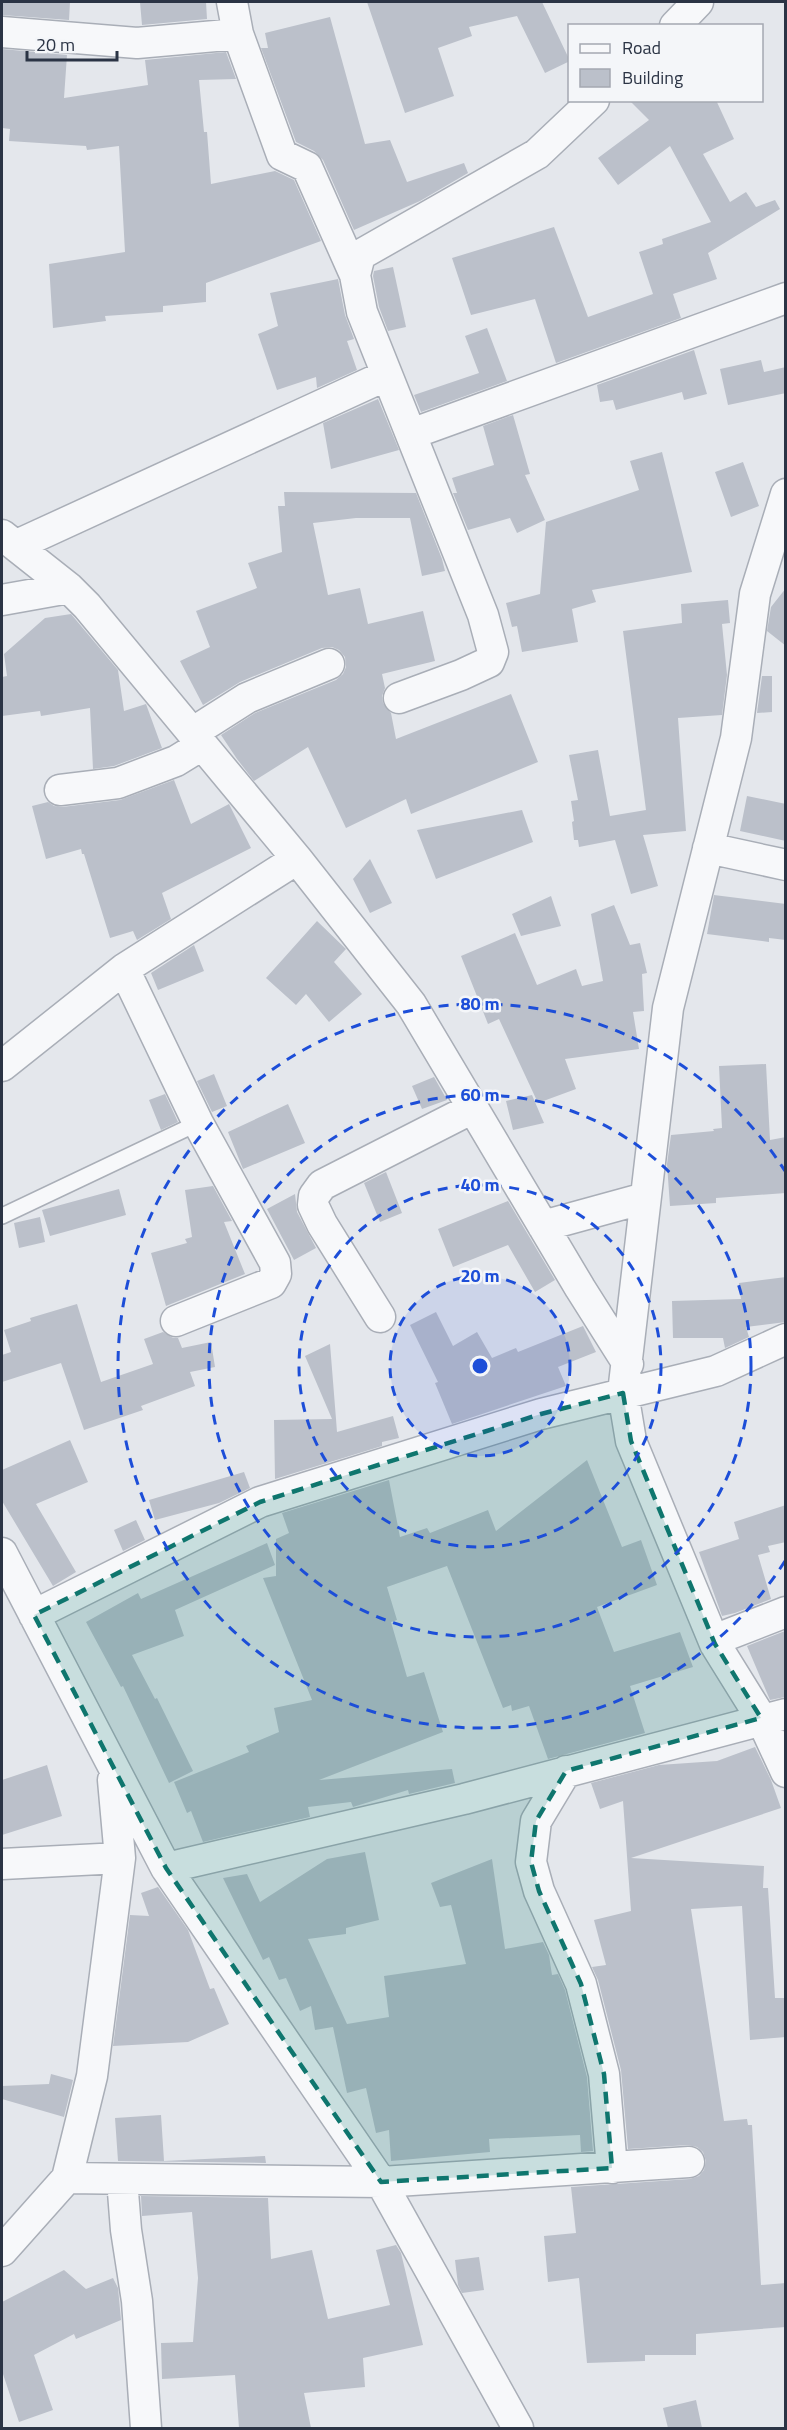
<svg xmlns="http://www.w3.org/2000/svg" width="787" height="2430" font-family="'Titillium Web',sans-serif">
<rect width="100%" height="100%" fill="#e4e7ec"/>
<!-- building -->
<path fill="#bbc0ca" d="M2,2H70L69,20L2,15Z
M140,2H206L207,19L142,25Z
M367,2H542L570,61L545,73L517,16L469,27L472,36L438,48L454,96L405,113Z
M330,17L365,144L390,140L407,182L464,163L468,173L420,201L354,230L323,160L314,151L296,142L261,48H268L265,33Z
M2,49L67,55L64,98L148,85L145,60L226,52L236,79L199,80L204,132H207L211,184L275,171L294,180L321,241L206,283V302L163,306V312L105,316L106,321L53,328L49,264L125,252L119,146L87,150L86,146L9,141L10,129L2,128Z
M629,100H716L734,139L703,154L730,202L746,192L756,207L775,200L780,209L708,253L717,279L673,294L681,318L556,363L535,299L471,315L452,258L554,227L588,317L653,294L639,252L663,244L662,239L711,222L670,146L618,185L598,158L649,120Z
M393,267L406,327L388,331L379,307L373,276L374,271Z
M338,279L345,315L354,339L347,341L357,370L317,388L316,377L277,390L258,334L278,326L270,293Z
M487,328L507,381L421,412L414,395L479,373L465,336Z
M694,350L707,394L684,400L682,392L616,410L613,400L600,402L597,385Z
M761,360L764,372L786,367V393L728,405L720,369Z
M378,399L399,450L331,469L323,423Z
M513,415L530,474L525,475L545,520L517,533L510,518L468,530L453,493H457L452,478L494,465L483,426Z
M662,452L692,572L592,590L596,602L572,609L578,642L522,652L517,626L512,627L506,603L540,594L546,522L639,490L630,461Z
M743,462L759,506L731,517L715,472Z
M284,492L416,493L442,559L445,571L422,576L410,518H356L313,523L328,595L360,588L368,624L423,611L435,661L382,674L385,688L382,696L383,703L391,713L396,739L511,694L538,762L411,814L406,799L346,828L308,747L254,781L237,759L221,735L255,713L336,680L343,674L346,667L345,657L339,650L332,647L322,648L240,682L203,705L180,661L210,647L196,611L257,588L248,563L282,552L278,506H285Z
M786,588V646L767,631L771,607Z
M728,600L730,623L722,624L727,675L722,715L678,718L686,831L643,835L658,886L631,894L615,840L579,847L578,840H574L572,822L574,821L571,801L578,800L569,755L598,750L610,816L646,810L623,631L682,623L681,604Z
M71,614L118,670L124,711L146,704L162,748L114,766L93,769L90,708L41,716L40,711L2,716V677L7,676L4,654L45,618Z
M762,676H772V712L757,713Z
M174,780L191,824L229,804L251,848L162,893L171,919L137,940L133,931L110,938L84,854H82L81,849L46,859L32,806L48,802L54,806L62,807L120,800Z
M747,796L786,804V841L740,831Z
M522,810L533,842L436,879L417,830Z
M370,859L392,903L370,913L353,879Z
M714,895L786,904V940L769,938V942L707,934Z
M551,896L561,926L521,936L512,914Z
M614,905L630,945L640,943L647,973L642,974L644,1011L633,1012L639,1049L565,1059L576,1089L538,1103L499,1019L488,1024L461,956L515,933L537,985L576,969L582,986L603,981L591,914Z
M317,921L346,949L334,962L362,994L329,1022L306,994L296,1005L266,978Z
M194,945L204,971L158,990L151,973Z
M766,1064L770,1140L786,1137V1193L716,1198V1203L670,1206L667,1164L671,1135L714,1131L713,1129L722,1128L719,1066Z
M214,1074L227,1106L212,1112L197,1081Z
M434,1077L447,1100L422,1109L412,1086Z
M165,1094L178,1122L161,1130L149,1100Z
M532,1095L544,1123L513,1130L506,1101Z
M288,1104L305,1143L243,1169L228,1132Z
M386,1172L402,1213L380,1222L364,1183Z
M213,1186L232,1221L224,1222L245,1274L166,1306L151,1253L187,1243L185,1239L192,1237L185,1190Z
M119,1189L126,1215L50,1236L42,1210Z
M295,1194L297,1212L316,1248L294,1260L267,1209Z
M508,1201L555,1280L535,1292L508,1245L453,1267L438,1229Z
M40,1217L45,1242L19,1248L14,1223Z
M786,1277V1322L746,1327L749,1337L725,1348L723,1338H673L672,1301L741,1299L739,1283Z
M77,1304L101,1382L153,1364L144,1339L163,1332L173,1338H178L182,1348L211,1342L215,1367L190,1372L195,1386L141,1406L143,1410L84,1430L61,1363L2,1382V1355L11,1352L4,1330L31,1321L30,1318Z
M436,1312L453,1346L477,1332L492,1358L516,1348L518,1352L583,1326L596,1352L558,1367L566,1386L452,1424L435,1383L438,1382L410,1325Z
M330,1344L336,1419H333H336L337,1432L393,1416L399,1438L382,1442V1446L275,1479L274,1420L332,1419L305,1356Z
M70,1440L88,1482L36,1504L76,1572L53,1586L2,1501V1470Z
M587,1460L622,1547L641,1540L657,1585L597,1607L614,1652L680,1632L693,1667L630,1686L645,1733L548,1759L529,1706L512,1711L511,1705L503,1708L447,1566L387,1587L397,1620L391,1622L407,1677L424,1672L443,1732L319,1780L452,1769L455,1783L409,1794L408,1790L353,1807L351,1802L308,1807L310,1817L203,1842L191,1811L187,1813L174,1782L249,1752L246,1746L279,1732L274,1708L312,1700L263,1578L276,1576V1539L289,1533L282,1513L389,1480L400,1537L427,1528L430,1533L488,1510L496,1531Z
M244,1472L250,1488L219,1503L155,1520L149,1500Z
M786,1505V1542L768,1546L770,1552L758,1555L771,1599L735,1613L722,1616L699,1552L739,1539L734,1522Z
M136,1520L145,1540L123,1551L114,1530Z
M267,1543L275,1565L175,1610L184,1636L132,1655L155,1699L157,1698L193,1771L169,1783L123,1686L121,1687L86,1622L138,1593L141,1599Z
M785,1631V1697L770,1700L747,1646Z
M755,1747L771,1780L781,1808L631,1858L764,1866L763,1888H768L775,1998H786V2037L750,2040L742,1906L691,1909L724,2121L747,2119L748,2125H752L761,2285L786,2283V2327L696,2334V2355H645V2361L587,2363L579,2278L548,2282L544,2236L576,2233L571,2187L690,2179L699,2176L704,2170L706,2161L703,2152L697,2147L688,2145L628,2149L621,2070L598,1980L592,1967L606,1965L594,1920L631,1911L623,1801L600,1809L591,1783L659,1765L717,1761Z
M47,1765L62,1816L2,1835V1780Z
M365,1852L379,1920L346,1928V1934L308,1939L347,2024L389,2017L384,1976L466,1964L451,1905L440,1907L431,1883L492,1859L505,1949L543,1942L549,1955L552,1975L558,1974L565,1990L587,2077L593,2151L581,2152L580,2135L489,2139L490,2152L391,2161L389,2130L376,2133L366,2088L347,2093L333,2027L315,2030L311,2006L300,2011L286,1978L279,1980L269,1957L263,1960L223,1878L247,1874L260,1902L327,1859Z
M158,1887L188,1930L210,1989L214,1988L229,2024L188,2042L113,2046L130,1915L149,1916L141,1893Z
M51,2074L73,2080L64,2117L2,2099V2086L49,2084Z
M161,2115L164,2161L265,2156L266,2163L118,2161L115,2118Z
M141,2196L268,2198L271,2259L312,2250L328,2319L390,2305L376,2250L396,2245L401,2253L423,2345L363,2358L365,2387L304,2393L311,2428H239L235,2375L162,2379L161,2343L193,2342L198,2278L192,2212L142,2216Z
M479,2257L484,2290L462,2293L458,2285L455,2260Z
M64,2270L86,2289L113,2278L118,2288L121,2320L76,2339L74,2334L34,2355L53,2410L19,2422L2,2371V2302Z
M696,2400L702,2428H668L663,2408Z"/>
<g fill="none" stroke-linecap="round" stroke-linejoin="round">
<!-- lane casing -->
<g stroke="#a9aeb7" stroke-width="18">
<path id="lane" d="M2,1216L198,1123"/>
</g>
<!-- street casing -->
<g stroke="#a9aeb7" stroke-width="33">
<path id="street" d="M675,26L698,2
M2,32L137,43L238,34L232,2
M238,34L282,155L307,167L355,275
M411,434L786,298
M786,494L755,594L736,738L668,1008L623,1393L631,1441L715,1644L761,1718L786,1772
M2,535L69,588L87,606L297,859L411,1004L580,1288L628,1364
M17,545L387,375
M2,600L69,588
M399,698L461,675L489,662L493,652L483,615L362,312L355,275L360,255L537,154L594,100
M192,733L247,698L329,664
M60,790L118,783L176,761L202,745
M708,848L786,865
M124,969L198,1123L275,1263L276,1274L271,1283L176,1321
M2,1066L124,969L297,859
M543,1226L645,1198
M380,1317L322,1224L313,1205L314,1196L322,1185L473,1108
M2,1553L166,1868L381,2182L518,2428
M34,1615L260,1502L541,1414L716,1371L786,1339
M715,1644L714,1640L786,1612
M566,1771L536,1821L531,1862L539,1891L581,1984L604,2074L612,2168
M2,1864L120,1858
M166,1868L464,1799L786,1714
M67,2178L381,2182L689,2162
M122,2179L126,2230L137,2301L146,2428
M2,2251L67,2178L92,2076L120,1858L113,1780"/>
</g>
<!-- lane -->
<use href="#lane" stroke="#f7f8fa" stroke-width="15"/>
<!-- street -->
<use href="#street" stroke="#f7f8fa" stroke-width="30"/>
</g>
<!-- marked area -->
<path fill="#0f766e" fill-opacity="0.2" stroke="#0f766e" stroke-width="4.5" stroke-dasharray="12 8" stroke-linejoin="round" d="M623,1393L631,1441L715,1644L761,1718L566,1771L536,1821L531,1862L539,1891L581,1984L604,2074L612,2168L381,2182L166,1868L34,1615L260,1502L541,1414Z"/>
<!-- distance rings -->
<circle cx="480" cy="1366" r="90" fill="#1d4ed8" fill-opacity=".12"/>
<g fill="none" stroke="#1d4ed8" stroke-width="3" stroke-dasharray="10 8">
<circle cx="480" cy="1366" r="90"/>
<circle cx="480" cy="1366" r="181"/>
<circle cx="480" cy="1366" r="271"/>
<path d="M785 1561A362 362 0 1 1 785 1171"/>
</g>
<circle cx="480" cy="1366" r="9" fill="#1d4ed8" stroke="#f4f6f9" stroke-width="3"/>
<g font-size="18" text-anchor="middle" font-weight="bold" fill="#1d4ed8" stroke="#f4f6f9" stroke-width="5" stroke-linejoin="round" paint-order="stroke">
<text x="480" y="1010">80 m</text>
<text x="480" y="1101">60 m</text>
<text x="480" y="1191">40 m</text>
<text x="480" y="1282">20 m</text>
</g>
<!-- border -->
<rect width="787" height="2430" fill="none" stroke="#2b3445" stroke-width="6"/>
<!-- legend -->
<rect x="568" y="24" width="195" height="78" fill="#f4f6f9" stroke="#a4a8b1" stroke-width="1.5"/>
<rect x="580" y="44" width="30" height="9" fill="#f7f8fa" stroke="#a4a8b1" stroke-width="1.5"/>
<text x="622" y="54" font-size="18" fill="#2b3445">Road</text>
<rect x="580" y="69" width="30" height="18" fill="#bbc0ca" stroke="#a4a8b1" stroke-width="1.5"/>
<text x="622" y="84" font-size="18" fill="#2b3445">Building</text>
<!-- scale -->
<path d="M27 51v9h90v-9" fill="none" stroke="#2b3445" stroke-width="3"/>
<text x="36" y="51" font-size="18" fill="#2b3445" stroke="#f4f6f9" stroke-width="4.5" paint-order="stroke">20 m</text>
</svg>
